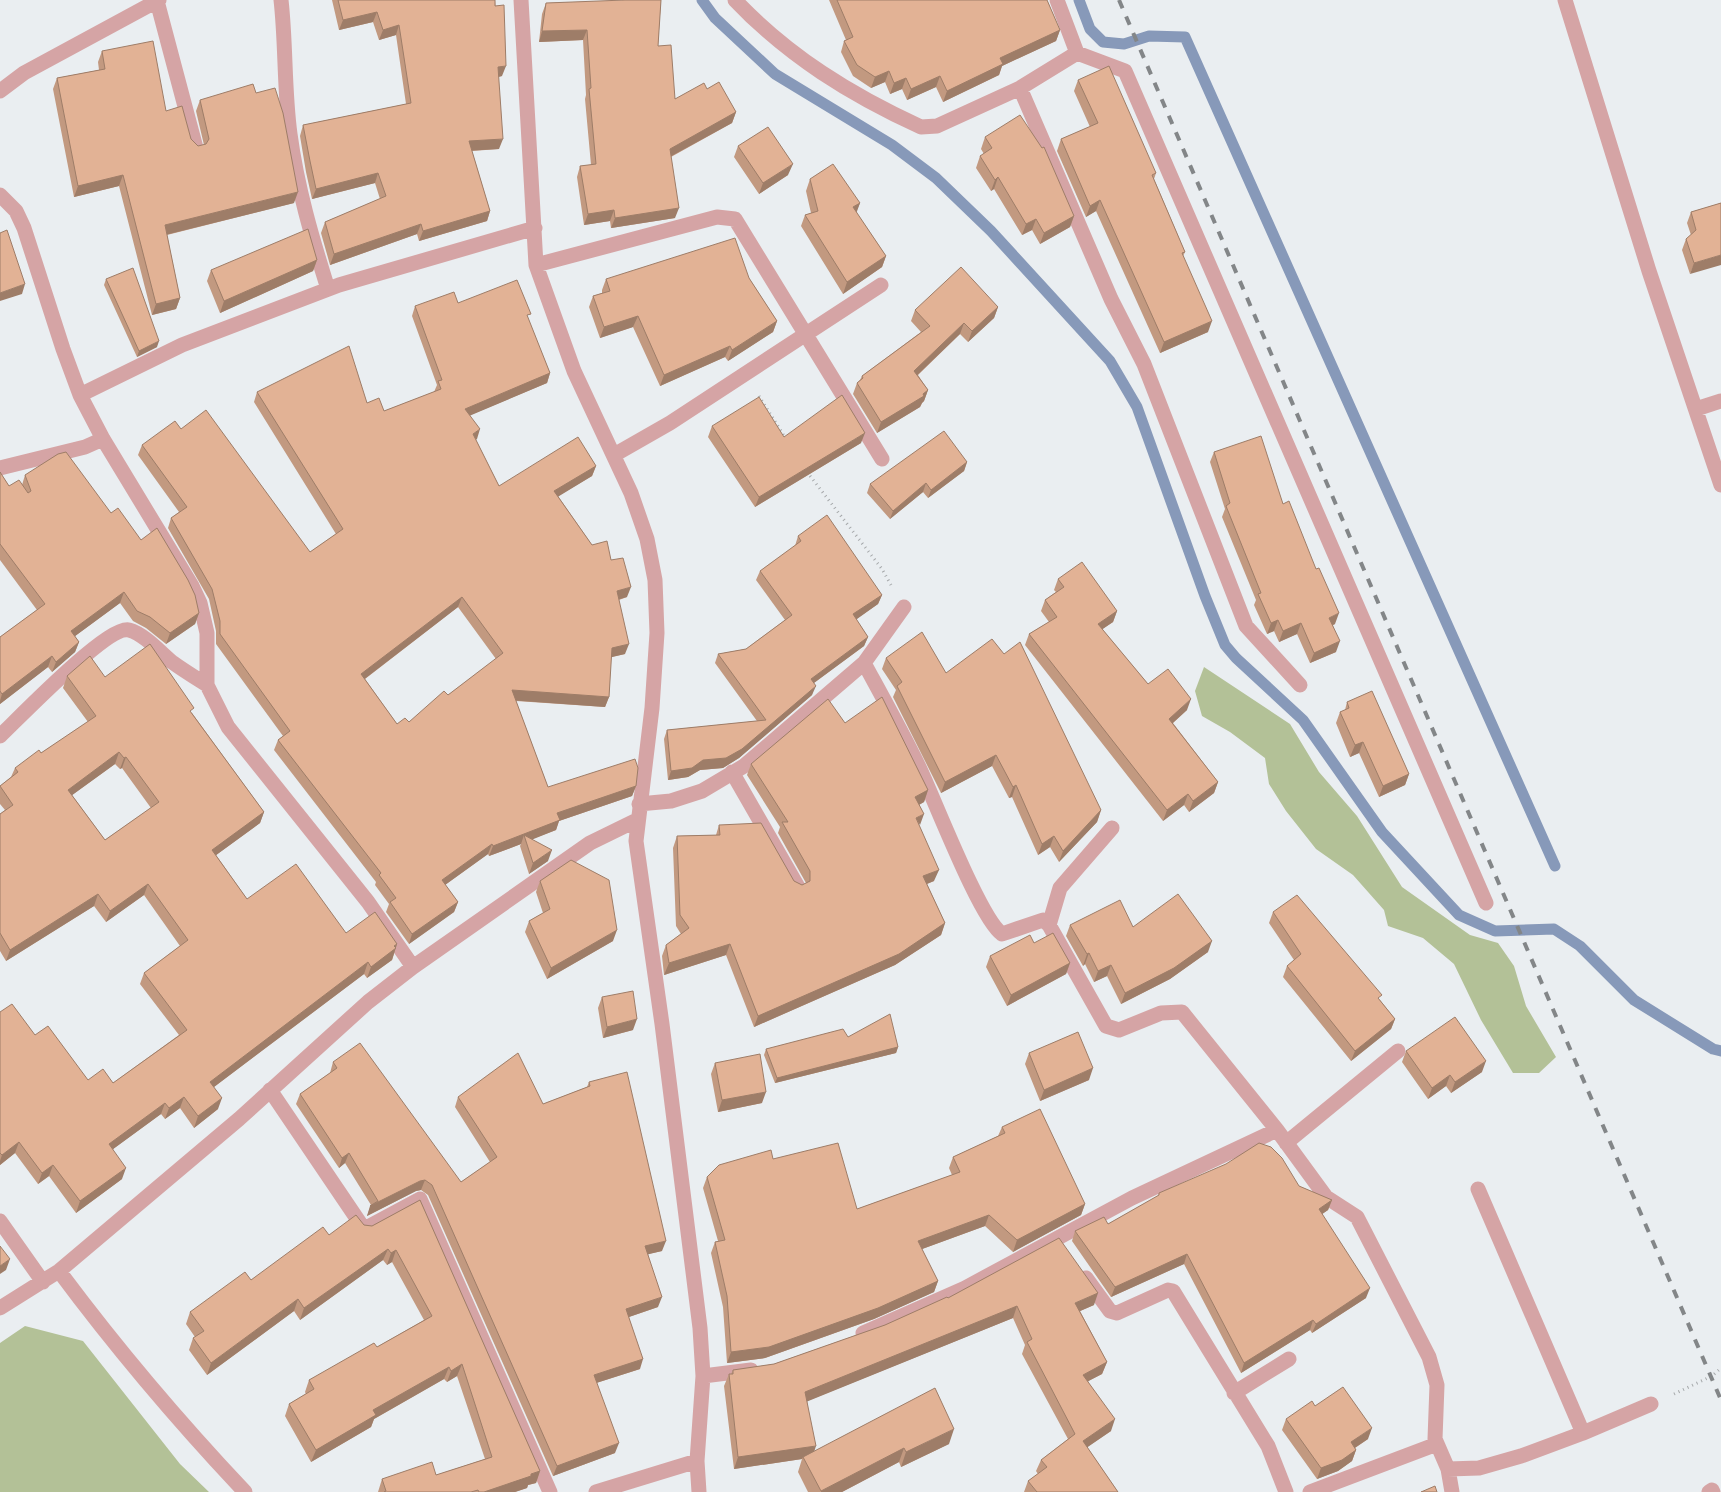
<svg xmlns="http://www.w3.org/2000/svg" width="1721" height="1492" font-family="Mulish,sans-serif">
<rect width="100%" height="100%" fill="#eaeef1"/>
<!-- green -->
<path fill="#b3c197" d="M1204,667L1290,724L1319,772L1357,816L1402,887L1470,935L1498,943L1514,966L1526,1006L1556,1057L1539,1073H1513L1481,1020L1454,964L1423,938L1388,926L1384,910L1353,875L1316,849L1286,811L1269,784L1265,758L1230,732L1202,716L1195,691Z
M25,1326L83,1341L180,1464L209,1492H0V1343Z"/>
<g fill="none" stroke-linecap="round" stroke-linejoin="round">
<!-- stream -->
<path stroke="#8799b9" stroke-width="11" d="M702,0L715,18L775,74L892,145L936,178L991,231L1110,361L1137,407L1205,596L1225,645L1236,658L1303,720L1382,832L1459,915L1495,931L1554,929L1580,946L1634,1000L1713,1049L1721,1051
M1079,0L1090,29L1103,42L1124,44L1149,36L1185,37L1555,866"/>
<!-- path -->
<path stroke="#a6a9ab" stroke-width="3" stroke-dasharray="1 4" stroke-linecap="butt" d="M759,396L786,439
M807,472L882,569L891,585
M1674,1394L1712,1376L1721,1368"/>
<!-- minor -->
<path stroke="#d5a4a5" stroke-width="15" d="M281,0C286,44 284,90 290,134C297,187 312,238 328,289
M521,0L536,265L574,371L631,493L647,539L655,580L657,633L652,708L636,841L662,1024L700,1328L703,1376L697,1461L699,1492
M735,0C788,56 851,95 921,127L937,126L1020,88L1077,53
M1057,0L1077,53L1125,71L1486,903
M1565,0L1649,271L1721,485
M157,1L196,148
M1020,88L1111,299L1144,364L1246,626L1300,685
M0,91L24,73L159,0
M0,195L16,211L24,228L63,349L80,395
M536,265L717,217L735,219L882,459
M1696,409L1721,401
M614,455L670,423L881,285
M0,468L85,447L103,439
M864,663L904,607
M0,736C19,718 108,625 129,630C144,634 160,652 172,662C183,670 196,678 207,685
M732,772L798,887
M639,804L671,801L702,791L744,766L864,663C883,698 902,732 919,767C934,798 980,919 1002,934L1043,920L1049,925L1106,1026L1119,1030L1161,1013L1182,1012L1277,1130L1326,1197L1357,1217L1429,1357L1437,1385L1435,1439L1448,1469L1452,1492
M1049,925L1060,888L1112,828
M413,967L368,902L228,727L207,685V633L200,603L192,586L103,439L80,395L182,345L339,285L535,228
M270,1090L364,1229L420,1199L550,1492
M1286,1143L1398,1051
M1478,1189L1583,1433
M0,1221L43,1282
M59,1271C117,1349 179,1422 245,1492
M1086,1278L1110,1311L1117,1313L1168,1290L1173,1291L1268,1446L1286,1492
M0,1308L59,1271L239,1119L368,1002L413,967L590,843L637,820
M863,1333L965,1288L1132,1198L1277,1130
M703,1376L751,1370
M1234,1393L1289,1359
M1448,1469L1479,1468L1521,1456L1583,1433L1651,1404
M596,1492L697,1461
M1310,1492L1437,1444
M1709,1492L1712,1490L1713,1492"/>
<!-- rail -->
<path stroke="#838688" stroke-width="4" stroke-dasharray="9 9" stroke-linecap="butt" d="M1119,0L1721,1400"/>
</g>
<!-- wall -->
<path fill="#c29980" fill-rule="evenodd" d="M332,0H495L502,76L498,77L499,149L472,151L490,211L487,221L419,241L417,234L330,265L321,233L325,222L380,199L375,183L312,199L306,172L300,136L303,125L406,104L396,35L379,40L373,22L339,30Z
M622,0H661L658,46L675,99L707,89L736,112L732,123L671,157L675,218L611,228L610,221L584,225L577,177L580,166L591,165L585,99L586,95L583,40L539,42L542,14L546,3L622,1Z
M829,0H1047L1060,30L1056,41L1002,66L999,75L943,102L936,87L907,100L902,89L890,94L885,82L871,88L853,76L841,52L844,41L846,40Z
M102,51L166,111L191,139L198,146L204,145L196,111L200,100L294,203L167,235L180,298L176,309L152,315L119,186L74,197L53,89L57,78L99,70L98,62Z
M1078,80L1156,173L1154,179L1185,252L1183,256L1208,332L1160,353L1096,211L1086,217L1057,151L1061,139L1090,127L1074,91Z
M985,137L1074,216L1070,227L1040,244L1032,230L1022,235L994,189L991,191L976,168L980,156L984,154L981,149Z
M738,146L788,175L759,194L734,157Z
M810,179L860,203L856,212L886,256L882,267L843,294L801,226L805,215L811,213L806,191Z
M1721,203L1690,274L1682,250L1686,239L1691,235L1687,223L1691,212Z
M317,260L313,271L220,313L207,281L211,270Z
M749,278L777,321L773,332L728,361L725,357L660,386L633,327L600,338L589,307L593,296L602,293V290L606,279Z
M106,279L157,347L137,357L104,285Z
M458,303L528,320L550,373L547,383L470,415L476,440L499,486L596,466L592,476L558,496L592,545L611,560L627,597L619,600L625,654L611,657L609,697L605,707L516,701L548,787L636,786L632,796L559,821L556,830L532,839L548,861L529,874L520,846L521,844L489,856L488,854L445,885L458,902L454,912L409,944L386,912L389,904L375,885L376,882L274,750L278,740L283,736L216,644V631L209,599L168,528L171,518L179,512L138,455L142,445L181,429L310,552L336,534L254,402L257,392L367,403L384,411L434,392L437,385L412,316L415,306ZM458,607L496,659L448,695L409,722L397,724L365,679Z
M998,307L994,318L968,342L960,334L918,375L928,390L924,401L922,403L920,407L877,433L853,394L857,383L860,380L862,376L921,332L911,321L915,310Z
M712,426L784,437L861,443L755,507L708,437Z
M1214,452L1283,504L1335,624L1333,625L1336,652L1310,663L1297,634L1279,642L1274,631L1267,634L1254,605L1256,600L1222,517L1225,509L1210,462Z
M967,462L964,471L928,498L923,492L890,519L867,493L870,484Z
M0,472L9,486L22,485L25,475L111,513L141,540L199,613L195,624L166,644L146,628L133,621L120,603L75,636L79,642L75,652L52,672L48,667L0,704V637L37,610L0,560Z
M798,536L882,595L878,604L856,619L868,637L864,646L814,683L812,695L739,758L723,768L700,770L688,777L668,780L664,739L667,730L757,721L715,663L718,654L746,649L785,620L756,580L760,571L795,546Z
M1058,579L1117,611L1113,622L1102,629L1148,684L1187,710L1173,723L1218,782L1214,793L1189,812L1184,805L1163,821L1025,645L1029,634L1049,622L1041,611L1045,600L1056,592L1054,590Z
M886,658L946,673L1101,810L1097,822L1059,862L1050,847L1038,855L1012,797L1009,798L992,766L941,793L893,697L896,690L882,669Z
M67,676L105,677L192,713L264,812L260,823L216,855L247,899L346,933L397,944L392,960L367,978L364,974L214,1087L218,1109L194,1128L180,1108L165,1119L161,1114L113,1149L122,1179L76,1213L49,1176L38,1184L15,1153L0,1165V1012L35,1035L88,1080L113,1083L179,1035L140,984L144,973L180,946L144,895L106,922L94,906L6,961L0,951V814L5,810L0,804V786L11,777L15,768L41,753L88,722L63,688ZM115,764L120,769L122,768L151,808L105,840L72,795Z
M1347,702L1409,774L1405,785L1379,797L1359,753L1350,757L1336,723L1340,712L1345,710Z
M845,723L928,790L924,802L919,805V826L934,881L927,884L945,923L941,935L895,965L754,1027L726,955L664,975L662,956L666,945L681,934L676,926L673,848L677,836L716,835L719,825L794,881L802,885L806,883L778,833L780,827L747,775L751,764Z
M540,881L613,941L547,979L525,932L529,921L543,913L536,892Z
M1273,912L1380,1000L1395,1019L1391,1029L1351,1061L1283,977L1287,966L1294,960L1269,923Z
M1070,925L1133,927L1208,952L1170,979L1121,1004L1107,976L1094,982L1085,964L1083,966L1066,936Z
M1034,943L1070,963L1066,974L1007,1006L986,967L990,956Z
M602,997L633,1030L603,1038L598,1008Z
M848,1037L898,1047L896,1053L775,1083L764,1055L766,1049Z
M1406,1051L1482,1072L1451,1093L1446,1086L1428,1099L1402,1062Z
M1029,1053L1089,1080L1040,1101L1025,1064Z
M333,1062L461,1182L490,1162L455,1107L458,1097L543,1104L587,1087L589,1082L662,1251L648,1254L658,1307L629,1317L640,1369L596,1383L615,1453L553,1476L428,1195L421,1190L416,1191L367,1216L371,1205L345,1163L339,1168L296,1104L300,1094L330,1073Z
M715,1063L762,1103L718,1112L711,1074Z
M1002,1127L1085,1204L1081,1215L1013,1252L985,1226L922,1249L938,1281L934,1292L874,1319L765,1358L727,1363L723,1307L711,1253L715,1242L718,1241L703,1188L707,1177L773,1159L857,1209L952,1175L949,1168L953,1157L998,1136Z
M1299,1186L1332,1200L1328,1210L1322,1214L1366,1298L1312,1333L1310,1330L1241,1373L1184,1264L1111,1297L1072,1241L1075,1231L1108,1224L1158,1196L1159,1193Z
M420,1200L540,1471L536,1483L528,1485L527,1488L515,1492H378L382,1479L436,1475L485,1459L457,1376L447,1382L444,1379L374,1419L371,1427L311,1462L285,1416L289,1404L306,1394L305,1392L309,1380L377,1347L424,1320L392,1262L387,1265L383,1260L300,1320L294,1311L207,1375L189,1350L193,1338L195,1337L186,1324L190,1312L251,1280L329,1235L364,1225L372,1226Z
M948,1298L1094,1305L1080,1311L1107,1362L1102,1374L1088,1381L1111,1431L1087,1447L1118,1492H1024L1028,1481L1038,1474L1036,1471L1041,1460L1068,1439L1022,1354L1025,1345L1013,1318L807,1401L814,1451L949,1444L901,1467L899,1462L842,1492H808L798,1472L802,1459L734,1469L724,1386L729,1374H731L733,1370L774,1364L885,1325Z
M1286,1419L1368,1439L1355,1448L1356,1450L1352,1461L1338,1471L1317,1479L1282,1430Z"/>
<!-- shaded-wall -->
<path fill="#9e7d68" d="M377,12L373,22L339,30L343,20Z
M399,25L396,35L379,40L383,30Z
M587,30L583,40L539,42L542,31Z
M1060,30L1056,41L1002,66L999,75L943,102L947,91L1000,58Z
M506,66L502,76L494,78L498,67Z
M889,71L885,82L871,88L875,77Z
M940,76L936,87L907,100L911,89Z
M906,78L902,89L890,94L894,83Z
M736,112L732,123L666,159L670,149Z
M503,139L499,149L465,151L469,141Z
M793,164L788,175L759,194L763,183Z
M378,173L375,183L312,199L316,189Z
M123,175L119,186L74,197L78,186Z
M998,177L994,189L991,191L995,180Z
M298,192L294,203L161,236L165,225Z
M1100,200L1096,211L1086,217L1090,206Z
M860,203L856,214L853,207Z
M679,208L675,218L611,228L615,218Z
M614,210L610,221L584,225L588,214Z
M490,211L487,221L419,241L423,231Z
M1074,216L1070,227L1040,244L1044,233Z
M1036,219L1032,230L1022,235L1026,224Z
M421,224L417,234L330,265L334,254Z
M1721,255V265L1690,274L1694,263Z
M886,256L882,267L843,294L847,282Z
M317,260L313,271L220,313L224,301Z
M25,284L22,294L0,301V293Z
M180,298L176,309L152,315L156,304Z
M998,307L994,318L968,342L972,331Z
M638,316L633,327L600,338L604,327Z
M777,321L773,332L728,361L732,350Z
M1212,321L1208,332L1160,353L1164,342Z
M964,323L960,334L910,382L914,371Z
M159,341L157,347L137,357L139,351Z
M730,346L725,357L660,386L664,375Z
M550,373L547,383L462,419L465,409Z
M928,390L924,401L922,403L920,407L877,433L881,422Z
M480,429L477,439L470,444L473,434Z
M865,433L861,443L755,507L759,497Z
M967,462L964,471L928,498L931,490Z
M596,466L592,476L551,501L554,491Z
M926,483L923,492L890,519L893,511Z
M631,587L627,597L613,601L617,591Z
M124,592L120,603L67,642L71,631Z
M882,595L878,604L850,624L853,614Z
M462,597L458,607L358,684L361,674Z
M1117,611L1113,622L1094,635L1098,624Z
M199,613L195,624L166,644L170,633Z
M1339,613L1335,624L1326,628L1329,618Z
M1278,620L1274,631L1267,634L1271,623Z
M1301,623L1297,634L1279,642L1283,631Z
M868,637L864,646L807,688L811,679Z
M1340,641L1336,652L1310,663L1314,653Z
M79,642L75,652L52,672L56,662Z
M629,644L625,654L608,658L612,648Z
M52,656L48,667L0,704V701L2,694Z
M816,686L812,695L739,758L723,768L700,770L688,777L668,780L671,771L703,760L726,758Z
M512,690L609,697L605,707L508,700Z
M1191,699L1187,710L1165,730L1169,719Z
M1363,742L1359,753L1350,757L1355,745Z
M119,752L115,764L64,801L68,790Z
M996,755L992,766L941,793L945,782Z
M126,757L122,768L120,769L124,758Z
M1409,774L1405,785L1379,797L1383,786Z
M1218,782L1214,793L1189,812L1193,801Z
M1016,785L1012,797L1009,798L1013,787Z
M636,786L632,796L559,821L556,830L526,842L524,835L521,844L489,856L493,846L557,813Z
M928,790L924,802L911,809L915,797Z
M1188,794L1184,805L1163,821L1167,810Z
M1101,810L1097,822L1059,862L1063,851Z
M264,812L260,823L208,861L212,850Z
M924,814L920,825L916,818Z
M1054,836L1050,847L1038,855L1042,844Z
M492,844L488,854L438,890L442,880Z
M552,850L548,861L529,874L533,863Z
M939,870L934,881L919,887L923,876Z
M148,884L144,895L106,922L110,911Z
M98,894L94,906L6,961L10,950Z
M458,902L454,912L409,944L412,934Z
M945,923L941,935L895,965L754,1027L758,1016Z
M617,930L613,941L547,979L551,968Z
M1212,941L1208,952L1170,979L1121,1004L1125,993Z
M397,944L392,960L367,978L371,967Z
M730,944L726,955L664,975L669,963Z
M1089,953L1085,964L1083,966L1087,954Z
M368,962L364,974L206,1093L210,1082Z
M1070,963L1066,974L1007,1006L1011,995Z
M1111,965L1107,976L1094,982L1098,971Z
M637,1019L633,1030L603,1038L607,1027Z
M1395,1019L1391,1029L1351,1061L1355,1051Z
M898,1047L896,1053L775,1083L777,1078Z
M1486,1061L1482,1072L1451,1093L1455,1082Z
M1093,1068L1089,1080L1040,1101L1044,1090Z
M1450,1075L1446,1086L1428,1099L1432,1088Z
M766,1092L762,1103L718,1112L722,1100Z
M184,1097L180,1108L165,1119L169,1108Z
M222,1098L218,1109L194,1128L198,1116Z
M165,1103L161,1114L105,1155L109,1144Z
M19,1142L15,1153L0,1165V1161L2,1155Z
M349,1153L345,1163L339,1168L342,1158Z
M53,1165L49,1176L38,1184L42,1173Z
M126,1168L122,1179L76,1213L80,1201Z
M425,1180L421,1190L416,1191L367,1216L370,1206L420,1181Z
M1332,1200L1328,1210L1315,1219L1319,1209Z
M1085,1204L1081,1215L1013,1252L1017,1240Z
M989,1215L985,1226L914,1252L918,1241Z
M666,1241L662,1251L641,1256L645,1246Z
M388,1249L383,1260L300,1320L304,1308Z
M396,1250L392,1262L387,1265L391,1253Z
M1187,1254L1184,1264L1111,1297L1115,1287Z
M10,1259L6,1270L0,1274V1266Z
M938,1281L934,1292L874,1319L765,1358L727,1363L731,1352Z
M1370,1288L1366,1298L1312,1333L1316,1324Z
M1098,1293L1094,1305L1071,1315L1075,1303Z
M662,1297L658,1307L623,1319L626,1309Z
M298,1299L294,1311L207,1375L211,1363Z
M1017,1306L1013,1318L801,1404L805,1392Z
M1313,1320L1310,1330L1241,1373L1244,1363Z
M643,1359L640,1369L590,1385L594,1375Z
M1107,1362L1102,1374L1079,1386L1083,1375Z
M462,1364L457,1376L447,1382L451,1371Z
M449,1367L444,1379L374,1419L371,1427L311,1462L316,1450L373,1410Z
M1115,1419L1111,1431L1079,1453L1083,1441Z
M1372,1428L1368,1439L1347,1453L1351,1442Z
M954,1429L949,1444L901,1467L906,1452Z
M619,1443L615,1453L553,1476L557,1466Z
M816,1446L812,1458L803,1457L802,1459L734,1469L738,1457Z
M904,1448L899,1462L842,1492H821V1491Z
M1356,1450L1352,1461L1338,1471L1317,1479L1321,1468Z
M540,1471L536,1483L528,1485L527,1488L515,1492H484Z"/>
<!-- building -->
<path fill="#e2b295" stroke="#9e7d68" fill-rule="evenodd" d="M338,0H495V6L504,5L506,66L498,67L503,139L469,141L490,211L423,231L421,224L334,254L325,222L386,196L378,173L316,189L310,161L303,125L411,103L399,25L383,30L377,12L343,20Z
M625,0H661L658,46L671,45L675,99L704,83L707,89L719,82L736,112L670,149L679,208L615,218L614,210L588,214L580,166L596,164L589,89L591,88L587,30L542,31L546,3Z
M837,0H1047L1060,30L1000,58L1003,64L947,91L940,76L911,89L906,78L894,83L889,71L875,77L857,65L844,41L853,37Z
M153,41L166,111L182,106L191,139L198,146L206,144L209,139L200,100L253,84L256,93L275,88L283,113L298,192L165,225L180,298L156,304L123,175L78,186L57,78L105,69L102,51Z
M1109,66L1156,173L1152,175L1185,252L1182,253L1212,321L1164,342L1100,200L1090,206L1061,139L1098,123L1078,80Z
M1020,115L1042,148L1044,147L1074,216L1044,233L1036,219L1026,224L998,177L995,180L980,156L992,148L985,137Z
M768,127L793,164L763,183L738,146Z
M833,164L860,203L853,207L886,256L847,282L805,215L818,211L810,179Z
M1721,203V255L1694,263L1686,239L1696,230L1691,212Z
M308,229L317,260L224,301L211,270Z
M7,230L25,284L0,293V233Z
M735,238L749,278L777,321L732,350L730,346L664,375L638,316L604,327L593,296L610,291L606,279Z
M961,267L998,307L972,331L964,323L914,371L928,390L923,394L924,396L881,422L857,383L863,378L862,376L930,326L915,310Z
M133,268L159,341L139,351L106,279Z
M517,280L531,314L527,315L550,373L465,409L480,429L473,434L499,486L578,437L596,466L554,491L592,545L607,541L611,560L623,558L631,587L617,591L629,644L612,648L609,697L512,690L548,787L635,759L638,768L636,786L557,813L560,820L493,846L492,844L442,880L458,902L412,934L390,902L396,898L379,875L381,873L278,740L290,731L220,634V621L212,589L171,518L187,507L142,445L175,421L181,429L206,410L310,552L343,529L257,392L349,346L367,403L379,398L384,411L441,389L438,381L442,380L415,306L454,292L458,303ZM462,597L503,653L448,695L444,691L409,722L405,718L397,724L361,674Z
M842,395L865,433L759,497L712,426L759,397L784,437Z
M944,431L967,462L931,490L926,483L893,511L870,484Z
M1261,436L1283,504L1289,501L1316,569L1319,568L1339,613L1329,618L1340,641L1314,653L1301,623L1283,631L1278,620L1271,623L1258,594L1261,593L1226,506L1230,503L1214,452Z
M66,452L111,513L118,508L141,540L157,528L188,580L195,595L199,613L170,633L150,617L137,611L124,592L71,631L79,642L56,662L52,656L2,694L0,691V637L45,604L0,544V472L9,486L19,480L28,493L31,491L25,475L58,454Z
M827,515L882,595L853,614L868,637L811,679L816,686L742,749L726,758L703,760L692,768L671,771L667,730L766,720L718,654L746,649L792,615L760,571L801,541L798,536Z
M1082,562L1117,611L1098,624L1148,684L1168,669L1191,699L1169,719L1218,782L1193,801L1188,794L1167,810L1029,634L1057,617L1045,600L1064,587L1058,579Z
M922,632L946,673L992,639L1004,654L1020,642L1101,810L1063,851L1054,836L1042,844L1016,785L1013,787L996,755L945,782L897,686L902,682L886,658Z
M150,644L194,708L190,711L264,812L212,850L247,899L296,864L346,933L375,912L397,944L394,946L396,948L371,967L368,962L210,1082L222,1098L198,1116L184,1097L169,1108L165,1103L109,1144L126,1168L80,1201L53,1165L42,1173L19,1142L2,1155L0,1153V1012L12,1004L35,1035L48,1026L88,1080L103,1069L113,1083L187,1030L144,973L188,940L148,884L110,911L98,894L10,950L0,933V814L13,805L0,786L18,772L15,768L39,750L41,753L96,716L67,676L90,656L105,677ZM119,752L124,758L126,757L159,802L105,840L68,790Z
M1372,691L1409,774L1383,786L1363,742L1355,745L1340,712L1349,708L1347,702Z
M882,697L928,790L915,797L924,814L916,818L939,870L923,876L945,923L899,954L758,1016L730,944L669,963L666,945L689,928L680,915L677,836L720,835L719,825L761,823L794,881L802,885L810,881V871L782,822H788L751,764L828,699L845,723Z
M524,835L552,850L533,863Z
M571,860L609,880L617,930L551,968L529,921L550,909L540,881Z
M1178,894L1212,941L1174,968L1125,993L1111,965L1098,971L1089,953L1087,954L1070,925L1120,900L1133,927Z
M1297,895L1382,995L1378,998L1395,1019L1355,1051L1287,966L1301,954L1273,912Z
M1053,933L1070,963L1011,995L990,956L1030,935L1034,943Z
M633,991L637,1019L607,1027L602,997Z
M890,1014L898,1047L777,1078L766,1049L843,1029L848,1037Z
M1455,1017L1486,1061L1455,1082L1450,1075L1432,1088L1406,1051Z
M1078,1032L1093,1068L1044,1090L1029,1053Z
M360,1043L461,1182L497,1157L458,1097L518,1053L543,1104L590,1086L589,1082L627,1072L666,1241L645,1246L662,1297L626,1309L643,1359L594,1375L619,1443L557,1466L432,1185L425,1180L420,1181L370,1206L378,1201L349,1153L342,1158L300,1094L337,1068L333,1062Z
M760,1054L766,1092L722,1100L715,1063Z
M1040,1109L1085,1204L1017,1240L989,1215L918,1241L938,1281L878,1308L769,1347L731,1352L727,1296L715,1242L725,1240L707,1177L719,1165L771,1150L773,1159L838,1143L857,1209L960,1172L953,1157L1005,1133L1002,1127Z
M1259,1143L1271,1147L1282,1158L1299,1186L1332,1200L1319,1209L1370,1288L1316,1324L1313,1320L1244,1363L1187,1254L1115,1287L1075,1231L1104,1217L1108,1224L1159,1195V1193L1226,1164Z
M420,1200L540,1471L531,1474V1476L484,1492H479L478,1490L471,1492H384L386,1491L382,1479L432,1462L436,1475L492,1457L462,1364L451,1371L449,1367L373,1410L376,1415L316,1450L289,1404L314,1389L309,1380L374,1343L377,1347L432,1316L396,1250L391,1253L388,1249L304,1308L298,1299L211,1363L193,1338L204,1331L190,1312L245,1272L251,1280L323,1227L329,1235L356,1215L364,1225L372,1226Z
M1059,1238L1098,1293L1075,1303L1107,1362L1083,1375L1115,1419L1083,1441L1118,1492H1037L1028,1481L1047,1467L1041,1460L1075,1434L1027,1342L1032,1339L1017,1306L805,1392L816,1446L738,1457L729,1374H733V1370L774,1364L885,1325L947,1297L948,1298Z
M0,1246L10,1259L0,1266Z
M1343,1387L1372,1428L1351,1442L1356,1450L1342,1460L1321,1468L1286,1419L1312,1401L1315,1406Z
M935,1388L954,1429L906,1452L904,1448L821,1491L803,1457Z
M1435,1486L1437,1492H1421Z"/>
</svg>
